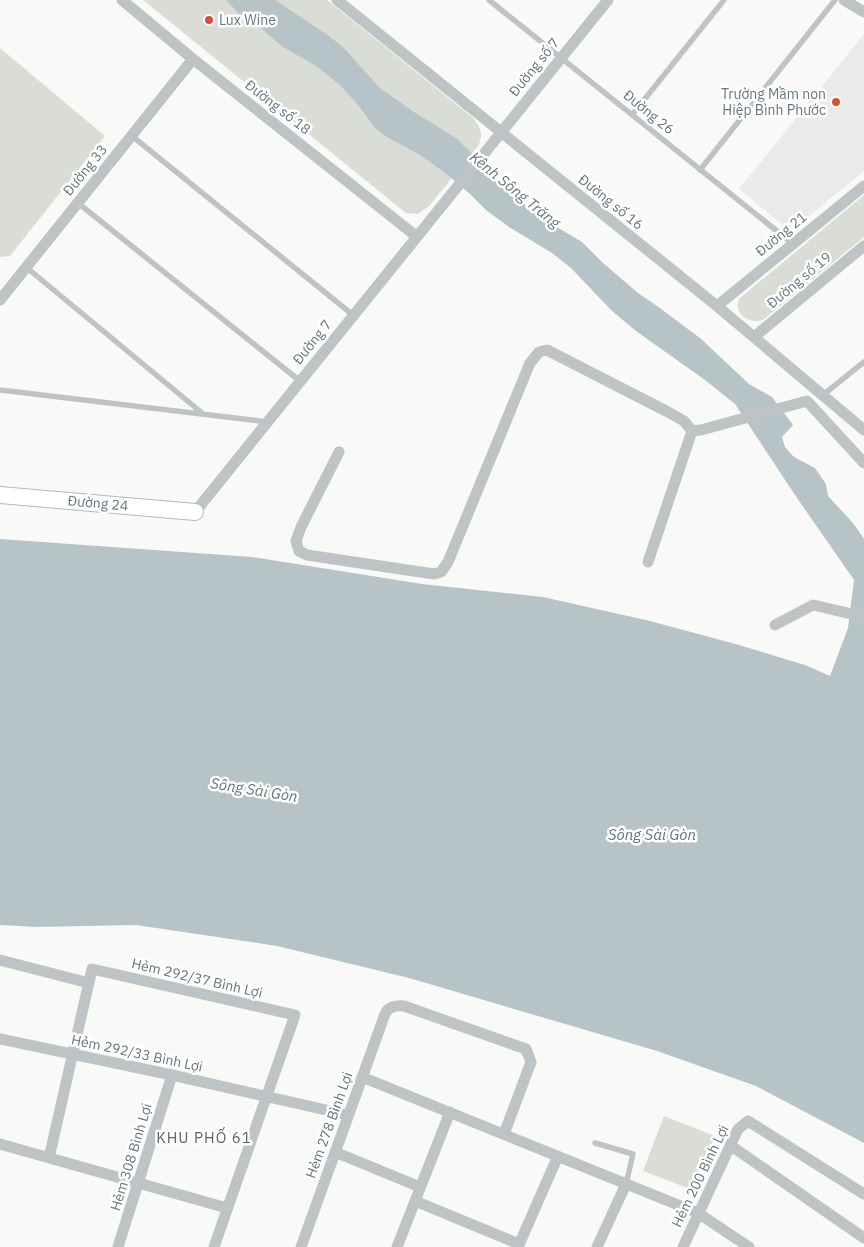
<svg xmlns="http://www.w3.org/2000/svg" width="864" height="1247" font-family="'IBM Plex Sans',sans-serif">
<rect width="100%" height="100%" fill="#f9f9f7"/>
<!-- built -->
<path fill="#eaeaea" d="M864,34V171L797,226H784L739,189Z"/>
<!-- green -->
<path fill="#d9ddd6" d="M143,0H327L472,117C481,127 484,134 478,146L429,206L418,214L406,213Z
M0,48L105,136L10,256L0,257Z
M864,195V237L763,320C749,325 731,312 740,298Z
M664,1116L715,1136L693,1190L643,1171Z"/>
<!-- water -->
<path fill="#b7c4c7" d="M226,0H275L329,36L343,47L380,88L414,112L456,138L521,202L545,220L582,242L603,263L638,293L657,306L700,338L749,384L772,397L793,425L782,437L785,447L794,457L815,468L826,484L828,496L853,523L864,539V1143L756,1086L657,1051L409,978L277,946L136,925L36,927L0,925V539L252,557L422,584L543,597L650,621L739,645L805,665L830,676L848,628L854,580L797,498L735,404L705,380L636,331L612,311L571,268L552,253L509,227L486,210L469,193L444,172L417,153L385,136L376,129L358,105L340,85L316,66L283,47L254,22L241,16Z"/>
<g fill="none" stroke-linecap="round" stroke-linejoin="round">
<!-- secondary casing -->
<g stroke="#b3b9bd" stroke-width="18">
<path id="secondary" d="M0,495L195,512"/>
</g>
<!-- lane -->
<path stroke="#bec3c6" stroke-width="5.5" d="M489,0L793,244
M632,115L724,0
M132,136L353,315
M700,170L835,0
M78,203L300,381
M26,267L202,413
M0,390L268,422
M823,395L864,362
M595,1143L633,1154L626,1184"/>
<!-- street -->
<path stroke="#bec3c6" stroke-width="11" d="M122,0L193,59L416,236
M337,0L717,306L864,430
M844,0L864,12
M0,300L193,59
M717,306L864,186
M754,337L864,246
M339,452L301,527L296,541L299,551L307,555L434,574L441,572L448,562L530,363L539,352L547,350L668,412L684,421L692,431L701,430L807,401L864,463
M195,512L608,0
M648,562L692,431
M775,625L813,605L864,617
M0,960L89,983
M0,1039L172,1075L348,1115
M362,1077L698,1213L749,1247
M0,1144L227,1208
M730,1145L864,1238
M335,1152L420,1187
M49,1158L92,969L295,1015L214,1247
M415,1201L519,1244
M118,1247L172,1075
M301,1247L385,1014C388,1007 396,1005 404,1006L526,1049L531,1062L504,1134
M397,1247L450,1112
M518,1247L558,1156
M597,1247L626,1184
M683,1247L738,1129L748,1121L864,1194"/>
<!-- secondary -->
<use href="#secondary" stroke="#fff" stroke-width="16"/>
</g>
<!-- markers -->
<g fill="#da4c35" stroke="#fff" stroke-width="2">
<circle cx="209" cy="20" r="5"/>
<circle cx="836" cy="102" r="5"/>
</g>
<g text-anchor="middle" stroke-width="5" stroke-linejoin="round" paint-order="stroke">
<!-- poi labels -->
<g font-size="14" fill="#657780" stroke="#fff" text-anchor="start">
<text x="219" y="25">Lux Wine</text>
<text x="826" y="99" text-anchor="end">Trường Mầm non<tspan x="826" dy="16">Hiệp Bình Phước</tspan></text>
</g>
<!-- street labels -->
<g font-size="14" fill="#657780" stroke="#fff">
<text transform="translate(534 67) rotate(-51)" y="5">Đường số 7</text>
<text transform="translate(278 107) rotate(38)" y="5">Đường số 18</text>
<text transform="translate(649 112) rotate(39)" y="5">Đường 26</text>
<text transform="translate(85 170) rotate(-51)" y="5">Đường 33</text>
<text transform="translate(611 202) rotate(39)" y="5">Đường số 16</text>
<text transform="translate(781 234) rotate(-39)" y="5">Đường 21</text>
<text transform="translate(799 280) rotate(-40)" y="5">Đường số 19</text>
<text transform="translate(312 342) rotate(-51)" y="5">Đường 7</text>
<text transform="translate(98 503) rotate(5)" y="5">Đường 24</text>
<text transform="translate(197 978) rotate(13)" y="5">Hẻm 292/37 Bình Lợi</text>
<text transform="translate(137 1053) rotate(12)" y="5">Hẻm 292/33 Bình Lợi</text>
<text transform="translate(329 1125) rotate(-70)" y="5">Hẻm 278 Bình Lợi</text>
<text transform="translate(131 1157) rotate(-73)" y="5">Hẻm 308 Bình Lợi</text>
<text transform="translate(700 1176) rotate(-64)" y="5">Hẻm 200 Bình Lợi</text>
</g>
<!-- water labels -->
<g font-size="15" font-style="italic" fill="#60767a" stroke="#fff">
<text transform="translate(515 190) rotate(39)" y="5">Kênh Sông Trăng</text>
<text transform="translate(254 790) rotate(9)" y="5">Sông Sài Gòn</text>
<text x="652" y="840">Sông Sài Gòn</text>
</g>
<!-- neighbourhood labels -->
<g font-size="15" letter-spacing="1" fill="#57646b" stroke="#fff">
<text x="204" y="1143">KHU PHỐ 61</text>
</g>
</g>
</svg>
